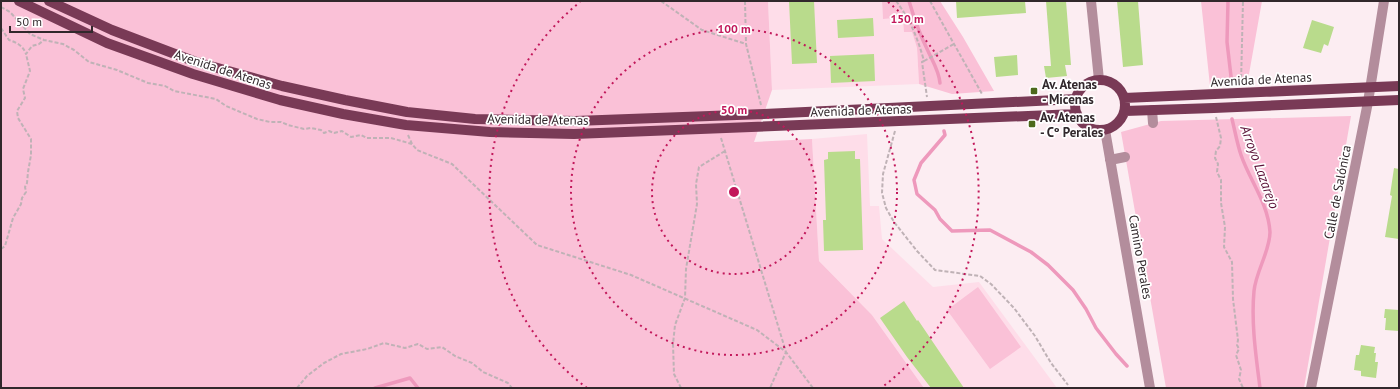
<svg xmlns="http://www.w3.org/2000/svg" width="1400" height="389" font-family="'PT Sans',sans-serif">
<rect width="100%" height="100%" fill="#fcedf2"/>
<!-- built -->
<path fill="#fedde9" d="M768,1H882L883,18L903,17L912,32L917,48L919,84L772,90Z
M867,134L870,206H879L882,239L933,287L979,282L1057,388H924L872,315L819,261L812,139Z"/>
<!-- green -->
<path fill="#fac1d7" d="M1,1H768L772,90L754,142L812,139L819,261L872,315L924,388H1Z
M882,1H940L963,37L994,91L952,94L919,84L917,48L912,32H904L903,17L883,19Z
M1201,1H1262L1249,74L1246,76L1244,84L1210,86Z
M1351,116L1304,388H1166L1121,132L1161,121Z
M978,287L1021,347L990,369L947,310Z"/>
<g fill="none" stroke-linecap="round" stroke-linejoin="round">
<!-- stream -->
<path stroke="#ee99bc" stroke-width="3.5" d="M909,1C914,18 920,35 928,51C933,62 939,71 940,83
M1228,1L1227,42L1232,85
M1232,119C1235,131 1237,143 1241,155C1250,181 1268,203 1270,232C1270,251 1256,271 1254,291C1251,323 1256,356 1260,388
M944,131L945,135L921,163L914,180L917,194L935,210L940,219L952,231L990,230L1031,252L1048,265L1073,290L1086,309L1096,328L1116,354L1127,366
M375,388L410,378L418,388"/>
</g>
<!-- building -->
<path fill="#b9db8c" d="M789,1H814L817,63L792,64Z
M956,1H1025L1026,13L957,18Z
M1046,1H1066L1071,65H1065L1067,76L1046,78L1044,66H1051Z
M1117,1H1138L1143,65L1123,67Z
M873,18L874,36L838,38L837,20Z
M1312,20L1334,27L1328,46L1324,44L1321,53L1303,48Z
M874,54L875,81L831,83L830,56Z
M1017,55L1018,75L996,77L994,57Z
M855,151V159H860L863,250L824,251L823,220H826L824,160L828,159V152Z
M1394,168L1399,169V239L1385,237L1392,196L1390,195Z
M904,301L917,321L918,320L964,388H931L907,357L880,318Z
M1385,309L1399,310V331L1385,330L1386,318H1384Z
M1361,345L1375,347L1374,353H1376L1375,362H1378L1376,378L1361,376V371L1354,370L1356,355H1359Z"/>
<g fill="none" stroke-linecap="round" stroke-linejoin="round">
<!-- path -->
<path stroke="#bfb2b6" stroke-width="2" stroke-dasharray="4 2" stroke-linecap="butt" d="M661,1L702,30L746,44
M745,1L746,44L761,105
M896,1C910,19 918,39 924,61L922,62L927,97
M930,1L982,94
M1,7L10,12L30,34L44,40L63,44L74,50L89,62L117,70L148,83L165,86L174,91L216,99L226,106L257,119L270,122H281L288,125L304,129L311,128L321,130L324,133L329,131L334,133L342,131L351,137L361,135L367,138H391L412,144
M1,28L9,40C18,43 23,46 26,54L32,46L39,44L44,40
M924,61L954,44
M1241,84L1243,1
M1216,117L1221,138L1220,146L1216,151L1215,158L1218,164L1217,172L1221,180V203L1225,227L1224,247L1232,262L1233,299L1238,340L1237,345L1239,349L1236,355L1241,370L1239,379L1243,388
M895,131L883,174L882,193L886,208L894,222L917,251L935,270L980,276L991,284L1014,308L1035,336L1051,363L1068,385
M408,135L412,144L417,150L452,164L537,245L631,275L757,330L786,352L813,388
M721,138L786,352L770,388
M1,249L5,246L13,218L21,204L22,198L26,192L25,187L27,183L28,172L31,155V139L18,118L17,111L25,98L23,89L30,71L26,54
M297,388L307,376L324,363L341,354L367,349L384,343L405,348L418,344L427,349L442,347L455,356L472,363L483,372L508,383L512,388
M681,388L674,374L673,344L675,325L685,298L686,269L697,204L696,184L699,167L725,151"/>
<!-- minor -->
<path stroke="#b38d9c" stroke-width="10" d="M1091,1L1099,80
M1152,110L1153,123
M1105,130L1150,388
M1110,160L1125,157
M1311,388L1368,102L1384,1"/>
<!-- major -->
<path stroke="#793a56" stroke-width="10" d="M19,1L107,43L193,74L280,100L343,114L406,125L490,132L574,134L1077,114
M49,1L112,30L196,62L282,86L345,100L407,112L475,119L575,121L764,114L1076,99
M1075 105a25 25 0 1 1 50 0a25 25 0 1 1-50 0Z
M1124,98L1399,86
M1125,111L1214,108L1399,100"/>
</g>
<!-- distance rings -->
<g fill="none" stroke="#c2185b" stroke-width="2" stroke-dasharray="2 4">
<circle cx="734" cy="192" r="82"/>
<circle cx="734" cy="192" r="163"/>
<path d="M587 388A245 245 0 0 1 580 2M888 2A245 245 0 0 1 881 388"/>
</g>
<!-- markers -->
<g fill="#4d691c" stroke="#fff" stroke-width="1.5">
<rect x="1030" y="87" width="8" height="8" rx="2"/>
<rect x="1028" y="120" width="8" height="8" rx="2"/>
</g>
<g text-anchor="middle" stroke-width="3.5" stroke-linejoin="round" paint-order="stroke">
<!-- street labels -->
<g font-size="13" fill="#31282c" stroke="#fff">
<text transform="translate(223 69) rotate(18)" y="5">Avenida de Atenas</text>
<text transform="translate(1261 79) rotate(-3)" y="5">Avenida de Atenas</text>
<text transform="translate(861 110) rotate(-2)" y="5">Avenida de Atenas</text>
<text transform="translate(538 119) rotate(1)" y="5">Avenida de Atenas</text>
<text transform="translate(1337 192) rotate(-79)" y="5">Calle de Salónica</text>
<text transform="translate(1141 257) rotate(80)" y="5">Camino Perales</text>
</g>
<!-- poi labels -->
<g font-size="13" font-weight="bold" fill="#31282c" stroke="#fff" text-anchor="start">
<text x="1042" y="89">Av. Atenas<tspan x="1042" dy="15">- Micenas</tspan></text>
<text x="1040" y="122">Av. Atenas<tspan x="1040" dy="15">- Cº Perales</tspan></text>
</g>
<!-- water labels -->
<g font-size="14" font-style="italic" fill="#5b1238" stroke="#fff">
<text transform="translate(1260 167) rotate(70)" y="5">Arroyo Lazarejo</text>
</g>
</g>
<circle cx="734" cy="192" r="6" fill="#c2185b" stroke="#fff" stroke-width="2"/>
<g font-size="12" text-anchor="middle" font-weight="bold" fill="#c2185b" stroke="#fff" stroke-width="3.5" stroke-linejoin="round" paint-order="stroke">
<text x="907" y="23">150 m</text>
<text x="734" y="33">100 m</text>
<text x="734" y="114">50 m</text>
</g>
<!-- border -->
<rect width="1400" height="389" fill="none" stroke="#31282c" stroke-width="4"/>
<!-- scale -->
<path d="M10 26v6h82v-6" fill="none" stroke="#31282c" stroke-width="2"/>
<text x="16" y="26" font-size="12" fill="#31282c" stroke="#ffffff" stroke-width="3" paint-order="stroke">50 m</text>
</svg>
